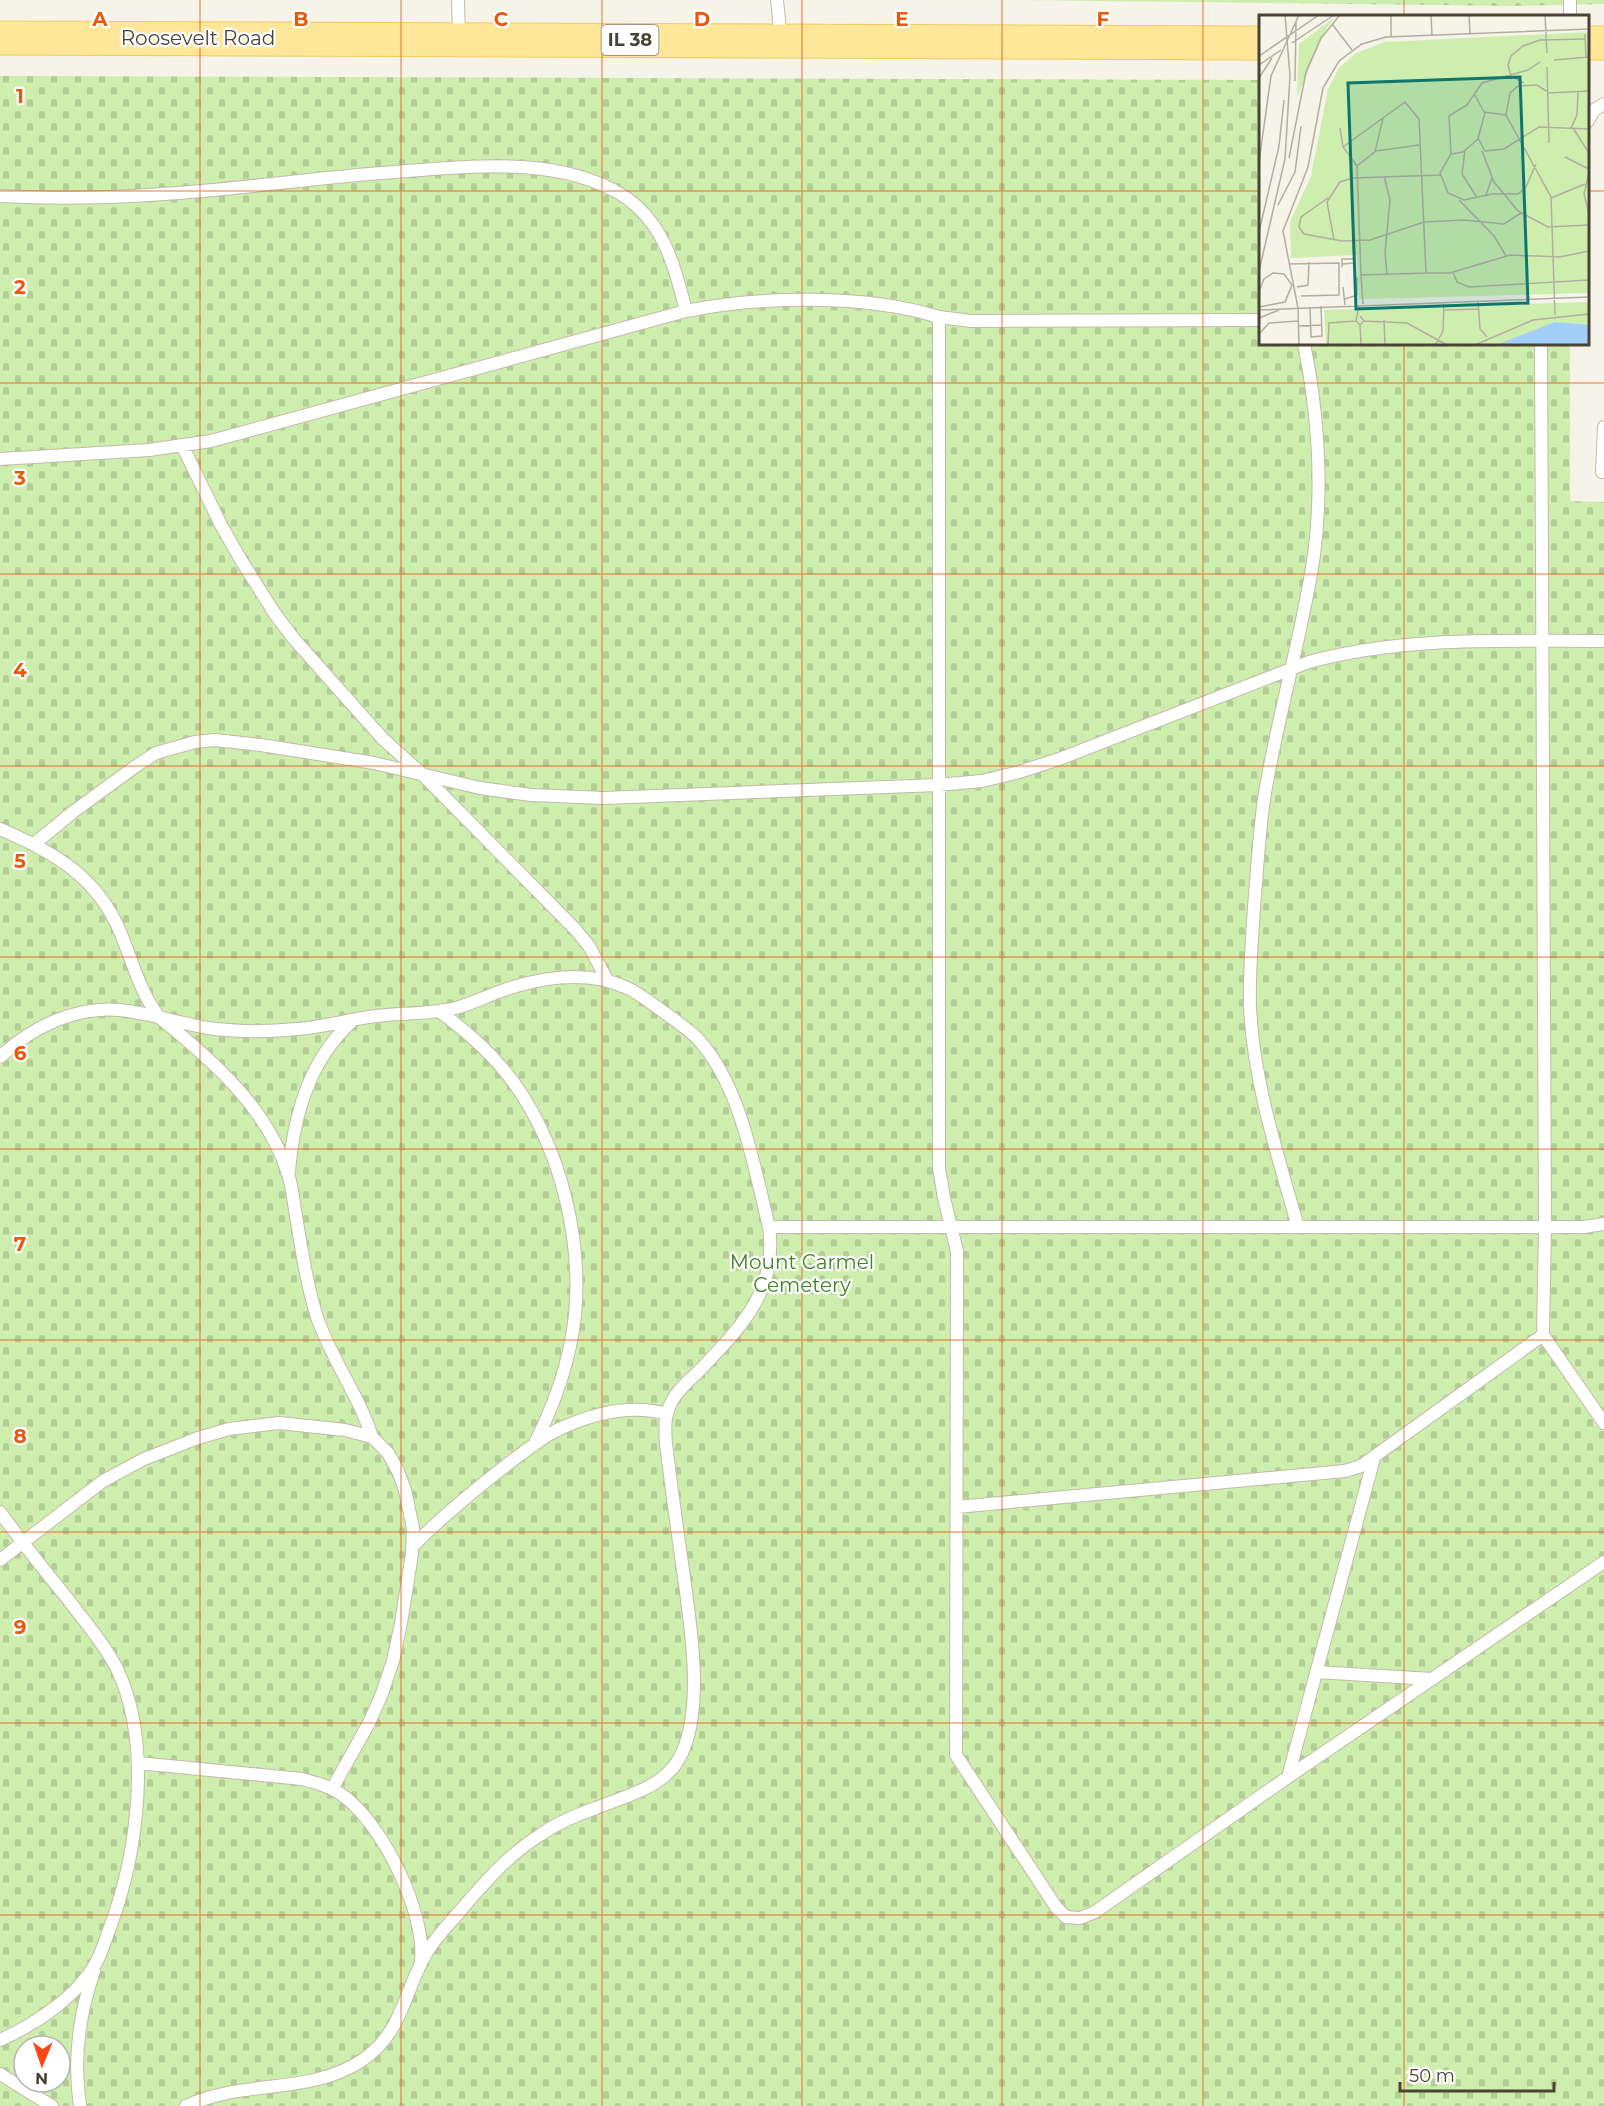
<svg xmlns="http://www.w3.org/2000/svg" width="1604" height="2106" font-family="Montserrat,sans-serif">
<defs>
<pattern id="cemetery-stones" width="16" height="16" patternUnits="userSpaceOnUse" patternTransform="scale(1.5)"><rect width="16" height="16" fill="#ceeeae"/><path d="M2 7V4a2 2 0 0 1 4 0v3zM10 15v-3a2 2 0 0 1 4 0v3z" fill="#b2cd96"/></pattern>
</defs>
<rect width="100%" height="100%" fill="#f6f3e9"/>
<!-- cemetery -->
<path fill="url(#cemetery-stones)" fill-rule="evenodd" d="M1012,0H1604V4L1515,6Z
M0,76L1260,80V344H1570V501L1604,502V2106H0ZM24,2046H60V2082H24Z"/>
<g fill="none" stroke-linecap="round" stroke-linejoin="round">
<!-- service casing -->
<g stroke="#c3bbaa" stroke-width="14">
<path id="service" d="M458,0L459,38
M777,0L781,40
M1570,0V16
M1588,121L1594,110L1604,104
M0,196C71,200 142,197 213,190C278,184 343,175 408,171C477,166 560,157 622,195C664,222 674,265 686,311
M1260,320L971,321L939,317V1168L944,1198L957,1251L956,1755L1056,1907L1066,1917L1080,1918L1095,1912L1288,1777L1604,1562
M1541,344L1545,1227L1543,1335L1604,1423
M1604,427L1602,472H1604
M182,445L221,525L241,560L275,614L294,639L383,739L422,774L575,929L589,946L607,980
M0,459L149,450L211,441L686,311C762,296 865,294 939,317
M0,829C54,852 98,877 121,934C133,963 140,992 159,1017C211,1059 268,1108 288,1174C292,1185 293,1198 295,1210C301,1246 306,1282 317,1317C331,1359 359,1395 372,1437
M34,844L73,812L136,766L156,753L195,742L215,740L261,745L374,763L480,788L531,795L604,798L938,785L982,781L1019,772L1059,759L1309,662C1405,636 1506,641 1604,641
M439,1011C462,1028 485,1047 503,1069C562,1139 590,1257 570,1346C563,1380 550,1413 534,1445
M0,1057C32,1027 75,1006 120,1010C149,1013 178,1023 208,1028C237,1032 268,1032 297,1029C324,1027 350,1019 376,1016C403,1013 430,1014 456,1008C470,1004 483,998 496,993C535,978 585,969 625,987C638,992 649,1002 661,1010C673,1019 687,1028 698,1039C741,1086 754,1167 769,1227C778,1290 741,1327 701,1369C691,1379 677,1390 671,1403C664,1417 665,1430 666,1444C671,1483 676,1523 682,1563C689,1616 705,1703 682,1753C667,1787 628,1795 596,1808C576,1815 557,1823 540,1835C508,1855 484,1883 460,1911C449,1924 436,1937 427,1952C404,1990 403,2034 361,2061C309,2095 244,2079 186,2106
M289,1171C294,1115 309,1061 351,1022
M769,1227H1584L1604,1224
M1298,1227C1278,1156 1253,1081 1250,1006C1249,974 1252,940 1254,907C1257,871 1259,835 1264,799C1277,717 1302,637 1314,555C1323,485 1318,413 1304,344
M957,1507L1345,1471L1361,1466L1543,1335
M0,1512C21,1541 44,1570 67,1598C84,1621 104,1643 117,1669C152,1742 138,1849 112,1922C107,1935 103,1949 97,1961C78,1996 36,2024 0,2040
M412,1547C443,1515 478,1487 513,1460C527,1450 540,1439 555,1431C590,1414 629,1403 667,1414
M0,1560L103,1481L144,1459L198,1438L229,1429L279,1423L345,1430L372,1437L388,1453L398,1471L405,1490L413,1528L412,1554L401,1623L393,1661L381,1696L369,1723L332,1789
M1316,1672L1432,1679
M138,1763L302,1779C317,1783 332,1787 345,1797C383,1826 426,1913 421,1961
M1288,1777L1374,1458
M0,2074L52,2106
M80,2106C73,2060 79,2015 94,1971"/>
</g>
<!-- primary casing -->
<g stroke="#efcb5d" stroke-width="35">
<path id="primary" d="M0,38L1260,43
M1588,43H1604"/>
</g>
<!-- service -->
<use href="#service" stroke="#fff" stroke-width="12"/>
<!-- primary -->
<use href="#primary" stroke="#ffe799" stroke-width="33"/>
</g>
<!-- grid -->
<path fill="none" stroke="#e8590c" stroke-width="1.5" stroke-opacity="0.55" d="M200,0V2106M401,0V2106M602,0V2106M802,0V2106M1002,0V2106M1203,0V2106M1404,0V16M0,191H1260M1588,191H1604M1404,344V2106M0,383H1604M0,574H1604M0,766H1604M0,957H1604M0,1149H1604M0,1340H1604M0,1532H1604M0,1723H1604M0,1915H1604"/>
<g text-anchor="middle" stroke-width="4.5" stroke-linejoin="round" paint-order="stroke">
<!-- shield labels -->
<rect fill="#fff" stroke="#817c72" stroke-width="1.5" x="601.5" y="25" width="57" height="30" rx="4.5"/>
<g font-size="18" font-weight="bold" fill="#4b4436">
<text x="630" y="46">IL 38</text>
</g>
<!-- street labels -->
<g font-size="20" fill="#4b4436" stroke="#fff">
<text x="198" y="45">Roosevelt Road</text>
</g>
<!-- park labels -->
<g font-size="20" fill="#428323" stroke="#fff">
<text x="802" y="1269">Mount Carmel<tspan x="802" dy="23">Cemetery</tspan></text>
</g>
</g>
<!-- overview -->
<g transform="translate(1259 15)">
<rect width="330" height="330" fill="#f6f3e9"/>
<path d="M76,2L67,14L38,82L40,29Z" fill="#ceeeae"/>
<path d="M330,17V278L106,284H100L98,240L32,243L31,207L52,161L69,74L80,53L97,38L126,27ZM330,287V330H67L65,295Z" fill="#ceeeae"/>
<path d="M296,307L330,310V330H237Z" fill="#a0cff7"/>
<path fill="none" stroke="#b2ada1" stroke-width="1.5" d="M132,0V21M172,0L173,20M210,0L211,18M286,0L288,38M73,9L93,35M326,19L327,43M33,28L75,0M0,41L60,0M295,45L330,42M0,50L22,35M288,52L290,128M0,63L13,43M36,66L37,7M265,68L252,61L249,50L252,41L264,31L281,25L327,24M289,77L278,70L259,71L251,78L247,100L292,182L296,300M289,78L330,76M216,80L225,97L247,100M226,98L219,123L226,136L245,134L280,112L330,114M81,113L84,132L98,151L102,260L167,258L160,104L146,87L84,132M312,113L318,100L319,77M314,113L330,138M206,135L203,159L217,181M223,136L235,167L259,196L289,212L330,210M116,137L124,103M192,139L204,137L219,124M306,142L330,154M30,143L47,57L62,23L81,0M0,147L12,61L40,0M277,149L267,172L259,179H233L205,185L189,178L181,158L192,139L190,101L208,90L223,68L269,55L281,47M98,151L117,136L160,130M330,158L325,179L330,199M125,161L131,185L126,238L128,259M227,180L233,163M69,183L42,202L40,212L45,219L83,226L111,225L165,207L205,205L245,209L262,198M292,183L326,169M200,185L235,221L247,241M19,190L36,157L42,111M0,217L20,131L25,85M75,225L68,187L81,167L94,163L182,160M30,249L80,248V280L42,281M83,249L95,248V244H83V252M0,256L26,144L31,61L26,0M194,257L198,267L210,272L330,265M167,258H191L251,240L301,242L330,236M102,260L104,289M38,272L49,270L50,247M84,272L86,290M0,276L5,264L14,258L25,259L33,270L26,287L0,292M86,284L98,280V262M219,286L221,314L228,322M100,290L97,306L101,310L105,306L101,301M51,292L52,322L63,321L62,291M39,293L40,330M39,293L24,216L49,152L64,73L80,46L103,29L127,22L330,14M0,295L330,282M186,295L220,294M0,303L20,295M125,305L126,330M105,306L148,308L188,330M101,310L102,330M39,311L63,310M0,319L10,308L39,306M69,330L70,308L97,306M176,330L184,316L185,287M216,330L274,305L330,299"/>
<path fill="#0f766e" fill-opacity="0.15" stroke="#0f766e" stroke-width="3" d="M261,62L269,288L97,294L89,68Z"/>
<rect width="330" height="330" fill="none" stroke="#4b4436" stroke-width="3"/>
</g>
<g font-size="20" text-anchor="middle" font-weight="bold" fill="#e8590c" stroke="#fff" stroke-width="4.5" stroke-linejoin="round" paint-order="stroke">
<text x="100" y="26">A</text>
<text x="301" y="26">B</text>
<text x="501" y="26">C</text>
<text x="702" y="26">D</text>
<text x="902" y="26">E</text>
<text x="1103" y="26">F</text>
<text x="20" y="103">1</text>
<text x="20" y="294">2</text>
<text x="20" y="485">3</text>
<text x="20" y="677">4</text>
<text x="20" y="868">5</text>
<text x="20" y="1060">6</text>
<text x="20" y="1251">7</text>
<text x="20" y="1443">8</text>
<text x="20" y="1634">9</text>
</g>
<!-- north arrow -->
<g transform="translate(42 2064) rotate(182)"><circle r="28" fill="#ffffff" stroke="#b7b4af" stroke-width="1.5"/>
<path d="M0-4.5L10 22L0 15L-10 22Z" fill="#ff4617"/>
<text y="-9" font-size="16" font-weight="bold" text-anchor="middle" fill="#4b4436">N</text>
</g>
<!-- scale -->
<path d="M1400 2082v9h154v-9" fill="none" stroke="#4b4436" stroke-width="3"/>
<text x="1409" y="2082" font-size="18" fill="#4b4436" stroke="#ffffff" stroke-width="4.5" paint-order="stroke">50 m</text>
</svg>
